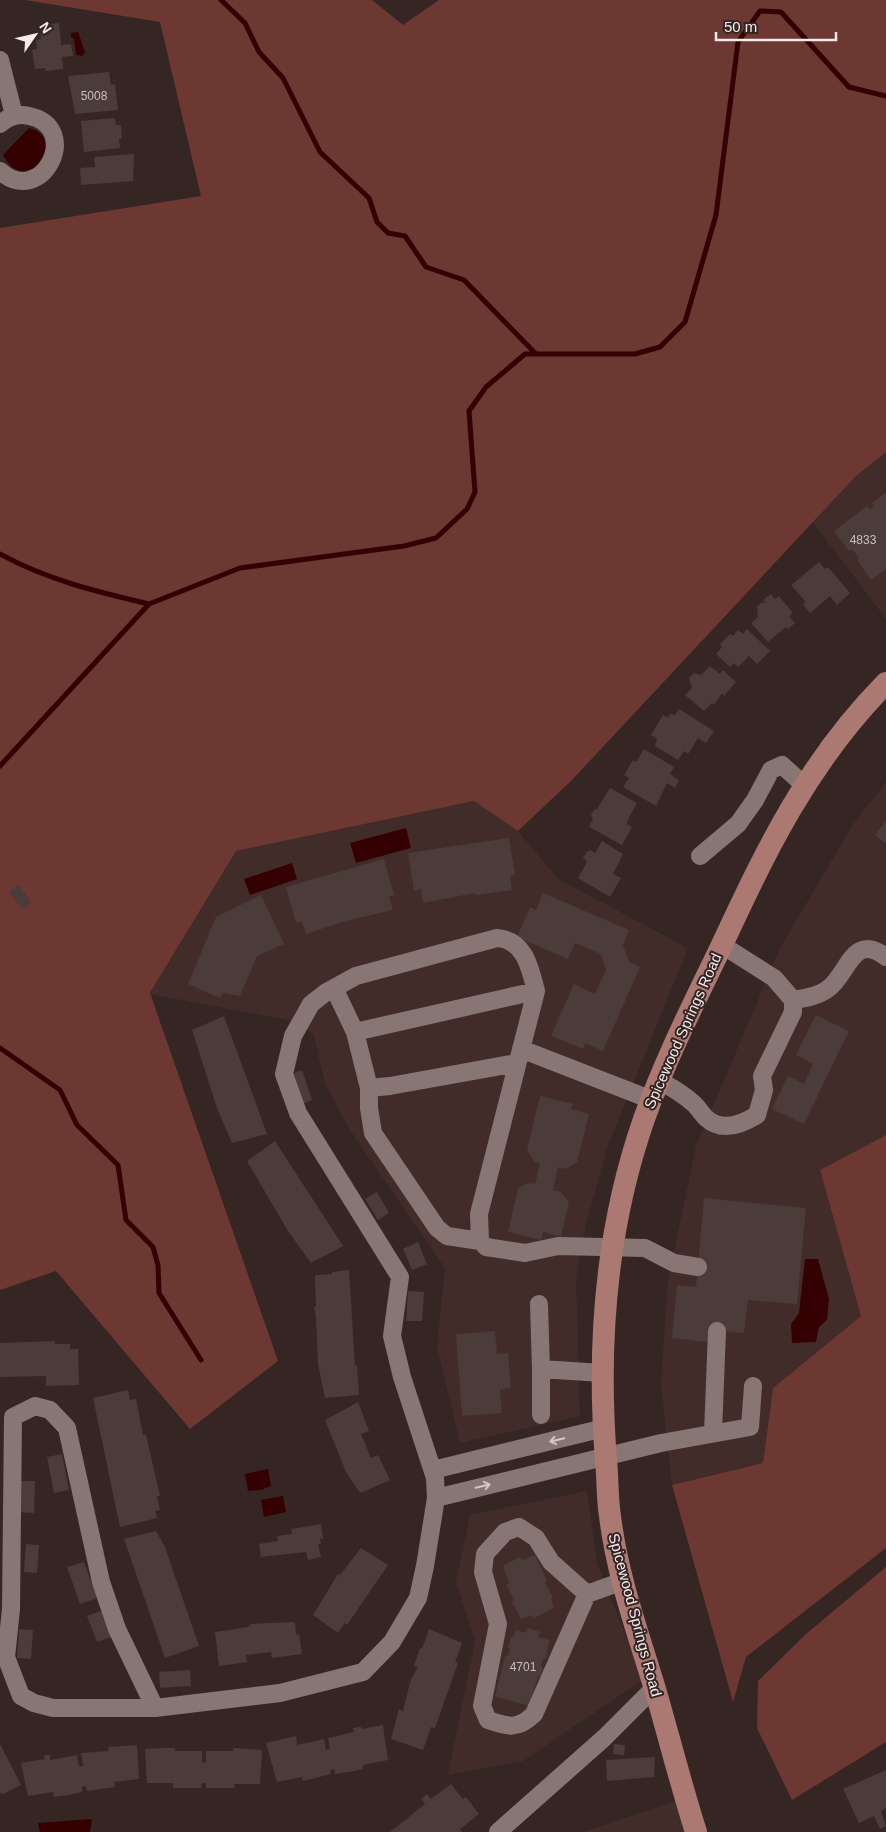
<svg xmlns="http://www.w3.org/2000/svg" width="886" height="1832" font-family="Arial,sans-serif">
<rect width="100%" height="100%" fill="#352624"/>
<!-- built -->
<path fill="#422c2a" d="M886,452V619L813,522L856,476Z
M886,782V1135L820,1170L861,1316L773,1388L763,1463L672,1485L661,1383L668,1281L696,1146L781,946L854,823Z
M475,801L518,831L558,879L688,948L607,1148L585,1228L576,1280L580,1416L460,1443L437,1347L445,1268L350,1130L326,1086L313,1033L287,1020L150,994L236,851Z
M587,1491L597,1563L643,1680L523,1761L448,1775L475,1641L456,1582L470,1515Z
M693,1795L702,1832H583Z"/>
<!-- green -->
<path fill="#6d3732" d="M25,0H372L403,25L439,0H886V452L856,476L572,780L518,831L474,801L236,851L150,993L278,1361L190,1429L56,1271L0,1290V228L201,196L160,22Z
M886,1135V1548L746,1657L733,1702L672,1485L763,1463L773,1388L861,1316L820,1170Z
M886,1567V1742L792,1800L757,1728L758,1681L806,1634Z"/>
<!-- water -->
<path fill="#340002" d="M78,32L85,52L82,56L76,55L74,39L71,37V33Z
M29,128C69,137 26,200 3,155Z
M406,828L411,848L356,863L350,843Z
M292,863L297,879L250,895L244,879Z
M805,1259H818L829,1299L827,1320L819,1327L816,1342L792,1343L791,1324L799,1313Z
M268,1469L271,1486L261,1490L248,1491L245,1474Z
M283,1496L286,1512L264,1517L261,1500Z
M92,1819L90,1832H40L38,1823Z"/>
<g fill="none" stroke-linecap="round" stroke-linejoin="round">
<!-- stream -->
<path stroke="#340002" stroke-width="5" d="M221,0L245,23L259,52L283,78L320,152L369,198L377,222L388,233L405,236L426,267L464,280L536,354
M0,554C47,580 98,592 149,604
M0,766L149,604L240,568L404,546L436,538L467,509L475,492L469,411L486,387L525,354H635L660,347L685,322L716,215L738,42L760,11L781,12L849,87L886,96
M0,1048L60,1090L77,1125L118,1165L126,1220L153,1247L158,1265L159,1293L201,1360"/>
</g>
<!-- building -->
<path fill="#4b3b39" d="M59,23L61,45L71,44L73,56L62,57L63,69L45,71V68L35,69L32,50L37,49L36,40L41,39L40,25Z
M109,72L111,85L115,84L118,110L75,114L68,76Z
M115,118L116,125H121L122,138L119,139L120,148L84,152L81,121Z
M134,154L133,181L81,185L80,168L95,167L94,157Z
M886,492V569L871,580L857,560L859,558L852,549L849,551L834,531L867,506L870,509L874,506L872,503Z
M819,562L825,569L828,567L850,593L837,605L830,596L810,613L803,604L806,602L791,585Z
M771,594L775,599L779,596L793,613L789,616L795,623L788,629L786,627L768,642L751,623L758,617L757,606L761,603H766L763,600Z
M747,629L770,651L757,664L749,656L738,667L734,663L730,667L716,654L722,647L720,644L730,634L733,636L738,630L743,634Z
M710,666L720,674L723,670L736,682L724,696L722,693L714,705L712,703L704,711L685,695L692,688L689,678L694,673L701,675Z
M679,709L714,731L706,743L698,738L688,754L684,751L678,760L655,746L657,738L651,735L663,715L668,718L670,714L675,715Z
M644,749L674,767L670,774L679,780L675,788L667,783L656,806L623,787L629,778L624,775L633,760L636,762Z
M610,788L637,803L628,819L627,824L632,827L622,845L589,827L593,819L591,815L594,810L597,809Z
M886,821V844L875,835Z
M509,838L515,875L510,876L512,890L476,895L475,893L423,903L421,889L414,891L408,853Z
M602,841L623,854L613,874L621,878L610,897L578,878L587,862L583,857L587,852L590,850L595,853Z
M384,859L394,895L389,897L393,910L342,922L306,934L302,921L296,923L286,887Z
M19,885L31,902L22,909L9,892Z
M543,893L629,930L623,945L629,962L640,967L603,1051L585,1043L583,1049L551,1036L574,984L595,994L606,970L601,954L575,943L568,959L517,937L530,907L536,910Z
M261,895L284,944L257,956L240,996L223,993L220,998L188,984L216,917Z
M816,1015L849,1031L804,1124L772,1109L788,1076L804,1084L813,1064L796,1055Z
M224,1016L267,1134L232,1143L217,1108L192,1030Z
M302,1070L312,1100L302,1104L292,1074Z
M540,1096L573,1104L571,1109L589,1114L577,1162L566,1169L558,1167L553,1190L561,1192L569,1202L561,1237L543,1232L541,1240L508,1232L518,1188L529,1183L535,1184L540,1163L534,1161L527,1150Z
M275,1141L343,1246L311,1263L288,1231L247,1161Z
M377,1192L389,1213L378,1220L365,1199Z
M704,1198L806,1208L797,1304L748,1300L744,1333L708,1330L707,1342L672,1338L677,1285L696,1287Z
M418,1242L427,1264L412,1270L403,1249Z
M349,1270L355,1366H357L359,1395L325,1398L318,1364L316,1316L314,1307H316L315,1277L316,1275L332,1274V1272Z
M408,1291L424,1292L422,1321H406Z
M495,1331L497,1354L508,1353L511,1388L500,1389L502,1413L462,1416L456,1334Z
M55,1341V1344H70V1349H78L79,1385L46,1386V1376L0,1377V1343Z
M128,1390L130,1400L136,1399L143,1435H146L160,1496H157L160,1510L155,1511L157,1518L120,1527L93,1398Z
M358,1402L369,1431L361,1434L371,1458L378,1455L390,1480L360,1493L346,1472L325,1420Z
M62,1454L69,1490L54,1493L47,1457Z
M18,1481H35L34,1513L17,1512Z
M321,1524L323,1539H320L321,1544H318L321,1557L308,1560L306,1552L261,1557L259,1544L278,1541L277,1536L292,1534L291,1529Z
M156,1531L165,1547L199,1646L165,1658L124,1539Z
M26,1544L39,1545L37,1573L24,1572Z
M361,1548L388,1565L347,1625L345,1623L338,1633L313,1615L338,1574L340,1575Z
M535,1555L547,1581L545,1582L553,1598L551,1599L554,1608L533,1618L532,1615L521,1619L512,1602L515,1601L506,1585L509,1583L503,1566L520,1557L522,1560Z
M84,1562L97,1598L80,1604L67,1567Z
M101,1611L111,1637L97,1642L87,1616Z
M292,1622L295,1623L296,1635L299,1634L302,1654L272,1658L271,1652L246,1655L247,1662L219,1666L215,1632L248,1627L251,1624Z
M528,1628L540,1632L538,1637L549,1640L546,1658L543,1659L541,1666L543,1668L540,1677H538L529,1706L495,1696L505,1656L508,1655L510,1649L508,1647L511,1637H513L516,1630L526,1633Z
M19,1629L33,1630L31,1659L17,1658Z
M429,1629L462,1643L455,1662L458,1663L435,1728L431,1727L423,1750L391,1739L399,1709L403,1711L411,1679L418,1667L414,1666L420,1648L422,1649Z
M190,1670L191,1686L160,1688L159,1672Z
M383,1725L388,1760L363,1765V1769L349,1772L335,1774L334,1769L330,1770L331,1774L303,1781L302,1777L277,1782L266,1743L296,1736L297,1745L324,1739L326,1750L330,1749L328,1738L354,1732L353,1728L361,1727L362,1729Z
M0,1744L21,1785L3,1794L0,1792Z
M614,1744L625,1745L624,1755L613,1754Z
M137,1745L139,1779L114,1782L115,1787L87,1791L86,1786L82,1787V1792L69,1795L54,1797L53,1792L28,1796L21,1763L45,1759L44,1755H50V1760L77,1755L79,1766H83L81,1753L109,1751L108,1747Z
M167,1748H175V1751H202V1762L206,1763V1751H233V1748L262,1750L260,1784H234L235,1788H206V1783H202L201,1788H173V1783H147L145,1749Z
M655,1757L654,1777L607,1781L606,1760Z
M886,1770V1808L881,1811L886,1826L880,1829L874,1816L859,1823L843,1789Z
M451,1784L463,1799L466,1797L479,1814L460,1829L462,1832H390L425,1804L421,1799L427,1794L431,1799Z"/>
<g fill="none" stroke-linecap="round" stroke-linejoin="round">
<!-- minor -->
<path stroke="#887674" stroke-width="18" d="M0,60L14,115
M0,124C8,117 18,113 29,116C83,127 42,209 0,171
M700,856L738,824L755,800L771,770L782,765L804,785
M334,988L355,1032L369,1088L390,1086L517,1063
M793,1000C806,998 819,996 829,988C849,972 853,932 886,957
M355,1032L536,991
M521,1049L652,1100
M660,1081C671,1087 683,1094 693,1103C698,1107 701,1113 706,1118C721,1132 741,1125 757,1115L764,1090L762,1076L793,1012V1000L774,978L722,945
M369,1088V1108L373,1133L437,1228L447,1236L480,1241
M539,1304L541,1369
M541,1415V1369L602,1373
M713,1433L717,1331
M433,1470L604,1428
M436,1498L661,1443L750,1427L753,1386
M587,1594L551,1562L536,1538L519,1527L505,1532L485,1554L483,1572L498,1624L482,1706L488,1720C508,1727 518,1730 534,1714L587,1594L623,1581
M155,1708L117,1629L101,1582L67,1428L50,1410L35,1406L13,1417L11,1609L6,1657L21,1696L34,1703L53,1708H155L280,1693L363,1672L392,1642L418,1598L425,1566L436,1498L435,1478L402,1377L392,1336L400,1277L298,1113L284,1074L293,1036L311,1004L325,993L356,976L497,938C525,940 530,968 536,991L479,1214L480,1241L486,1247L525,1253L558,1246L645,1248L674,1263L698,1267
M498,1832L604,1738L654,1688"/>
<!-- major -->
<path stroke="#ab7872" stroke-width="22" d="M696,1832C681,1785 669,1737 655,1689C638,1633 617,1575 610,1516C607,1498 608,1479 606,1460C597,1346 606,1228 644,1119C665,1060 693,1005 720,949C766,850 808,762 886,683"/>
</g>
<!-- one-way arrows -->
<defs><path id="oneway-shaft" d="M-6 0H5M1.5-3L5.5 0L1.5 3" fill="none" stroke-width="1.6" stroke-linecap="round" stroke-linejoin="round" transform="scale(1.25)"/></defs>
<g stroke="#d4c8c7">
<use href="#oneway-shaft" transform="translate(557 1440) rotate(166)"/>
<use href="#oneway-shaft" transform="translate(483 1486) rotate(-14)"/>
</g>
<g text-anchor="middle" stroke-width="4" stroke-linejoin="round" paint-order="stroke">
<!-- number labels -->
<g font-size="12" fill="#cabfbe">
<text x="94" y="100">5008</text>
<text x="863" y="544">4833</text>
<text x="523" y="1671">4701</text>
</g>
<!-- street labels -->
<g font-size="15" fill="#f5ebea" stroke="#352624">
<text transform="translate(683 1031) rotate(-66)" y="5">Spicewood Springs Road</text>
<text transform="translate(635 1615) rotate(75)" y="5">Spicewood Springs Road</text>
</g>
</g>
<!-- north arrow -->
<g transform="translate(35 35) rotate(56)" stroke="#352624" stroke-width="4" paint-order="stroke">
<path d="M0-4L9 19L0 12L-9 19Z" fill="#f5ebea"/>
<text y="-8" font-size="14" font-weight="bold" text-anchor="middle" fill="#f5ebea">N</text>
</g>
<!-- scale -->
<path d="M716 32v8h120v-8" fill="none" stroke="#f5ebea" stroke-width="2.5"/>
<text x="724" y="32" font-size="15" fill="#f5ebea" stroke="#352624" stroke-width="4" paint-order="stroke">50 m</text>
</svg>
